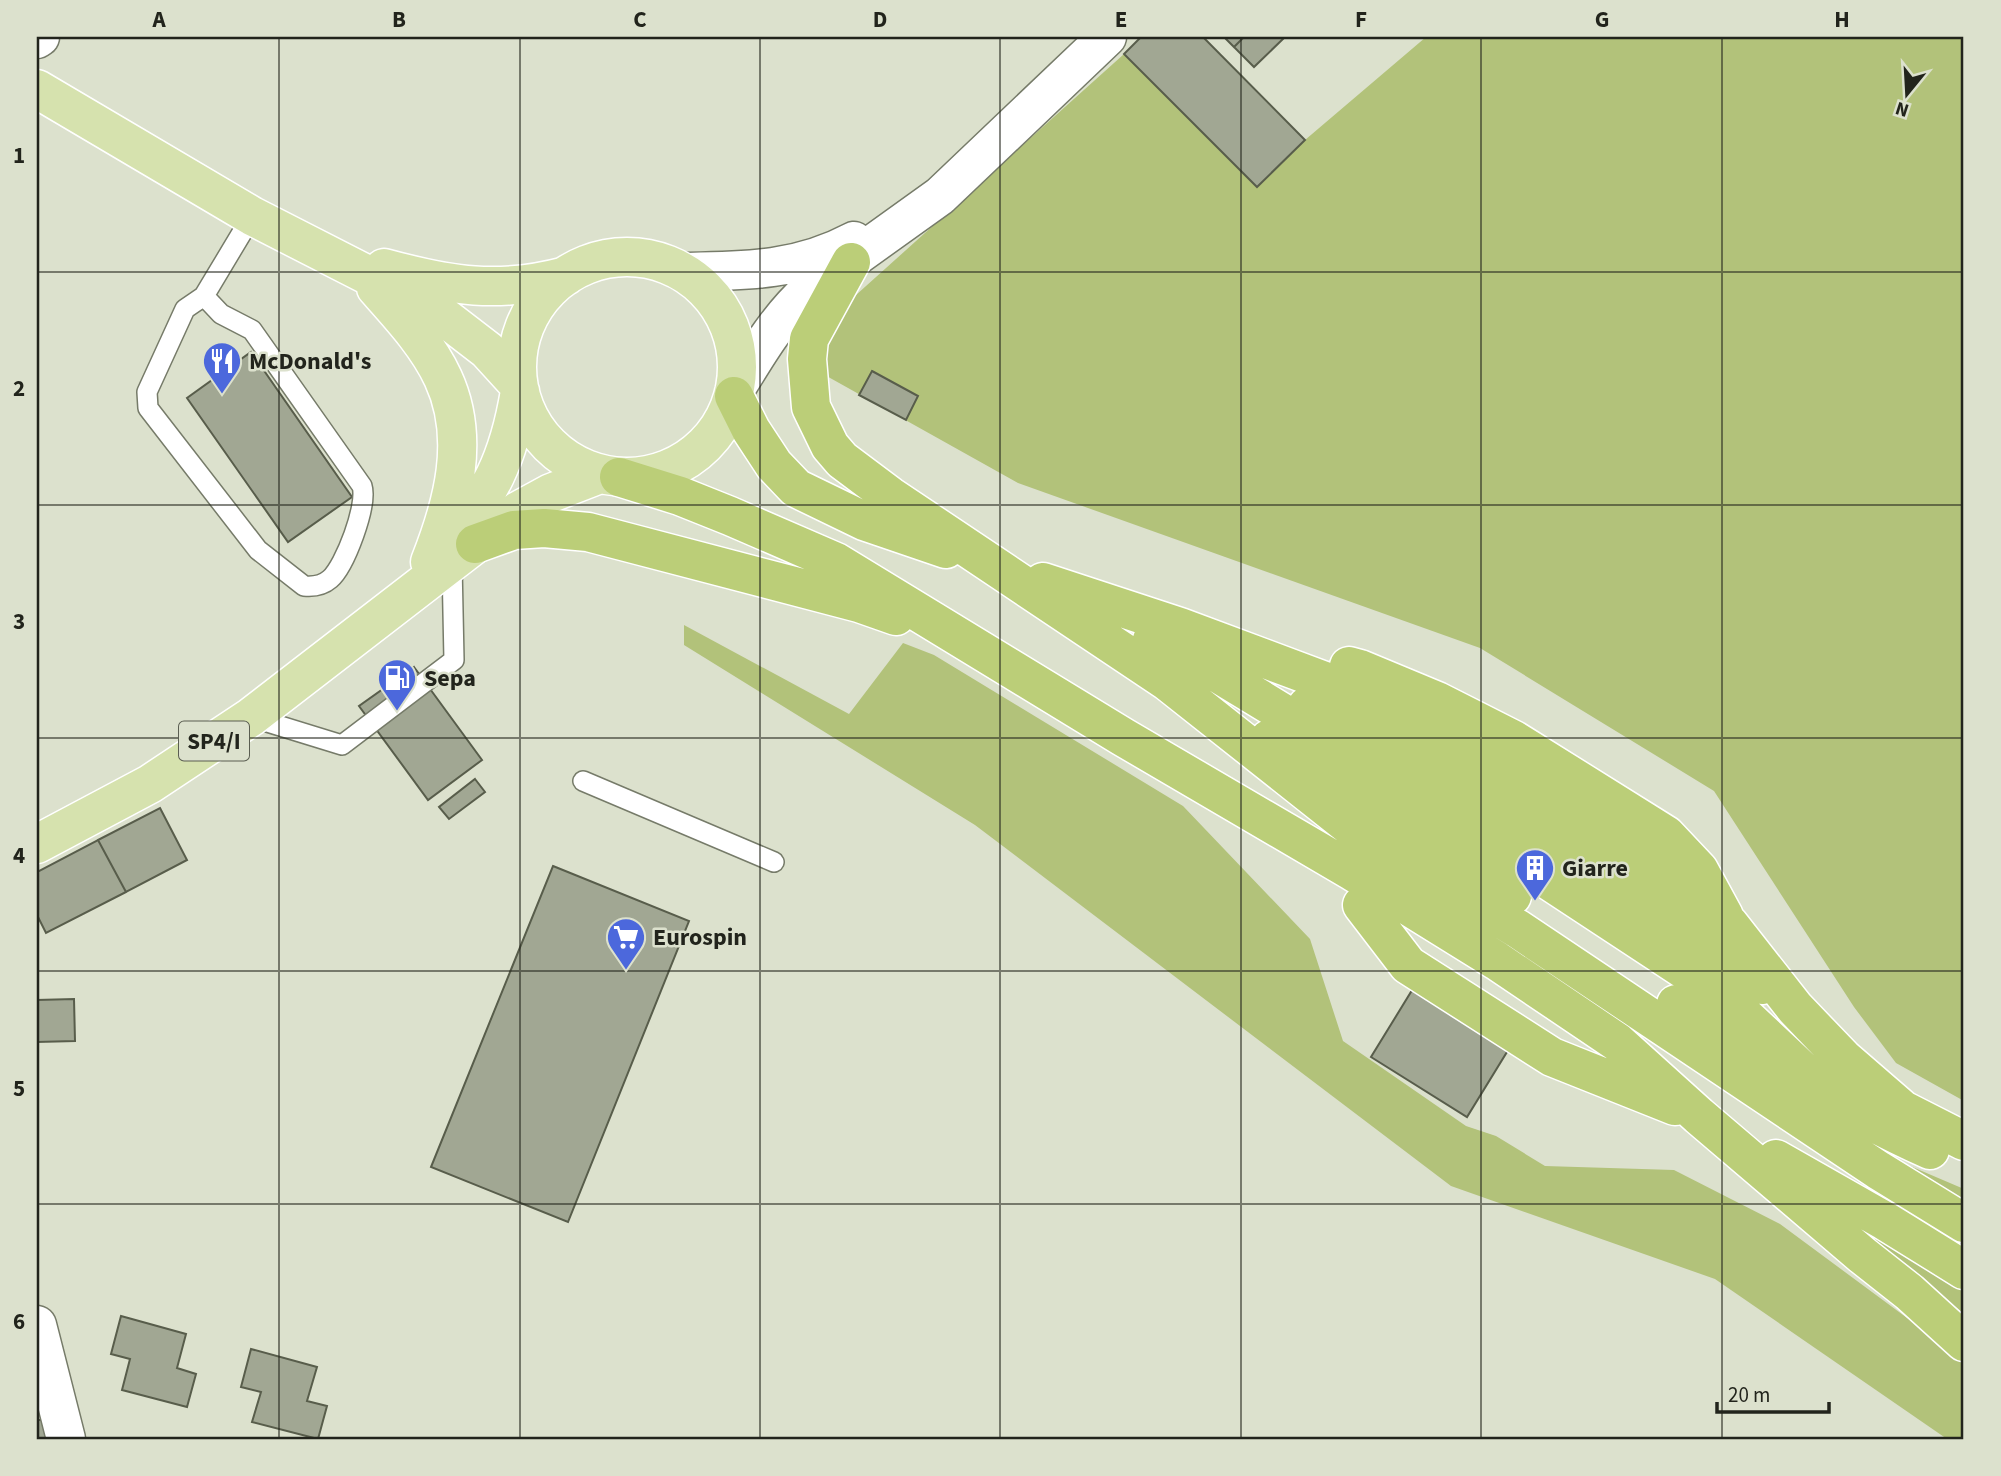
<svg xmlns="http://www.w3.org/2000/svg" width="2001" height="1476" font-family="'Source Sans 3',sans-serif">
<rect width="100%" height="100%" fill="#dce1cd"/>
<!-- green -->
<path fill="#b2c27a" d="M1426,37H1964V1101L1896,1063L1854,1007L1714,791L1480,648L1018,483L823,374L826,340L846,304L1124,54L1257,187L1305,140Z
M684,625L849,714L903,643L934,655L1183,806L1310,939L1343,1041L1466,1126L1496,1136L1545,1166L1674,1170L1780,1224L1945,1346L1964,1365V1439H1947L1715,1279L1451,1186L975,825L684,645Z
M1896,1160L1964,1189V1204Z
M1864,1233L1895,1249L1964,1292V1314Z"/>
<!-- building -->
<path fill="#a1a793" stroke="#585d4b" stroke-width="2" d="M1141,37H1203L1305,140L1257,187L1124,54Z
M1224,37H1244L1234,47Z
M1244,37H1285L1254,67L1234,47Z
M251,352L352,497L288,542L187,398Z
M872,371L918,396L906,420L859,395Z
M414,667L482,760L428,800L359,706Z
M475,779L485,792L449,819L439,807Z
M160,808L187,860L126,892L98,840Z
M98,840L126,892L46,933L37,915V872Z
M553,866L689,921L568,1222L431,1167Z
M1414,987L1510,1047L1467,1117L1371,1057Z
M74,999L75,1041L37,1042V1000Z
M121,1316L186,1334L177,1368L196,1374L187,1407L122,1390L130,1359L111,1354Z
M251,1349L317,1367L307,1401L327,1406L318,1439L252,1422L261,1392L241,1387Z
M37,1420H42L48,1439H37Z"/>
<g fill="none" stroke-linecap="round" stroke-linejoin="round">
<!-- service casing -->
<g stroke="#767b69" stroke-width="22">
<path id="service" d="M204,296L221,314L252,330L362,486C368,505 345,566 330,579C322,586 314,587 304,586L258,550L148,408L147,392L185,309L204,296L252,216
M251,717L342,745L454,660L452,564
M583,781L774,862"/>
</g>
<!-- minor casing -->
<g stroke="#767b69" stroke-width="41">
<path id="minor" d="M37,39L40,37"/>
</g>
<!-- tertiary casing -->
<g stroke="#767b69" stroke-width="41">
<path id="tertiary" d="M37,1325L66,1439"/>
</g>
<!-- secondary casing -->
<g stroke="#767b69" stroke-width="41">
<path id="secondary" d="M683,272C745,271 798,271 854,241
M735,390C757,354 777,319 809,290L940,196L1107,37"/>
</g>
<!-- primary casing -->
<g stroke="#fff" stroke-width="41">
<path id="primary" d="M37,89L252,216L397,290L448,320L487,350L518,384
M517 367a110 110 0 1 1 220 0a110 110 0 1 1-220 0Z
M384,268C450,286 498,294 566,276
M376,288C400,315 428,345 443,378C471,438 453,504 430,562
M443,548C490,498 509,458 520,391
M37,844L150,784L251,717L518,511L551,493L600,474"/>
</g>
<!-- motorway casing -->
<g stroke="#fff" stroke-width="41">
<path id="motorway" d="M851,262L809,339L807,359L811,407L830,446L842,460L890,496L1168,682L1355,830L1518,929L1878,1170L1964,1223
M734,396L751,430L774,465L796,488L864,521L946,549
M619,477L680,496L730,516L836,562L1123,737L1352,871L1497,961L1617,1042L1699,1116L1862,1255L1909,1292L1964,1342
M475,544L514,530L544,528L588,532L859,603L896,616
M1043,582L1180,627L1354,692L1472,755L1640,861L1729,924L1795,1008L1843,1058L1903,1110L1964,1141
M1152,640L1209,668L1434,805L1720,993L1837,1103
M1349,666L1360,669L1437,701L1514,740L1666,835L1699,870L1724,916
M1307,706L1360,728L1390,746L1631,893L1762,985
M1269,739L1312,762L1512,896
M1362,905L1408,965L1552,1057L1675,1106
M1676,1004C1758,1057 1841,1110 1930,1150
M1776,1159L1885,1221L1964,1270"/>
</g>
<!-- service -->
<use href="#service" stroke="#fff" stroke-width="19"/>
<!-- minor -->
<use href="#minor" stroke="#fff" stroke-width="38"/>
<!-- tertiary -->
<use href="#tertiary" stroke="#fff" stroke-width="38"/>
<!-- secondary -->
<use href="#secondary" stroke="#fff" stroke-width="38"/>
<!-- primary -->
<use href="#primary" stroke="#d6e2ae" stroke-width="38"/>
<!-- motorway -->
<use href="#motorway" stroke="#bbce78" stroke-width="38"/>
</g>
<!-- grid -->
<path fill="none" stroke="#22241c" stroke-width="2" stroke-opacity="0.55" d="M279,37V1439M520,37V1439M760,37V1439M1000,37V1439M1241,37V1439M1481,37V1439M1722,37V1439M37,272H1964M37,505H1964M37,738H1964M37,971H1964M37,1204H1964"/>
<!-- icons -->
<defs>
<g id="restaurant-pin" transform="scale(2.0125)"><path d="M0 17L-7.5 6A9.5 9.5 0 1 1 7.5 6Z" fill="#4c68dc" stroke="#dce1cd"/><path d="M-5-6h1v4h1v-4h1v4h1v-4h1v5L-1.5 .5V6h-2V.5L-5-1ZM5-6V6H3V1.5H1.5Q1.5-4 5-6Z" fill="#fff"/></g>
<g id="fuel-pin" transform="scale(2.0125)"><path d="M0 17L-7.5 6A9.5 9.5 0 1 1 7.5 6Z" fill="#4c68dc" stroke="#dce1cd"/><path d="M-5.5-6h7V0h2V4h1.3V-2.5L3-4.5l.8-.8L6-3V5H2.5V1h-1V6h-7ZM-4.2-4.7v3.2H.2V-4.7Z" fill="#fff"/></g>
<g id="building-pin" transform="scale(2.0125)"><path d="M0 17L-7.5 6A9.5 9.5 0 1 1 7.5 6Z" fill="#4c68dc" stroke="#dce1cd"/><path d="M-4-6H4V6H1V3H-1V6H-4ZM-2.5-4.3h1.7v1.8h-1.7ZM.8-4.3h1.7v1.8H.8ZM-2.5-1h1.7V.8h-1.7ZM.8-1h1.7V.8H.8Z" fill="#fff"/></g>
<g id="supermarket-pin" transform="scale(2.0125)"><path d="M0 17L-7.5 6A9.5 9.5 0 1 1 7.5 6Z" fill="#4c68dc" stroke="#dce1cd"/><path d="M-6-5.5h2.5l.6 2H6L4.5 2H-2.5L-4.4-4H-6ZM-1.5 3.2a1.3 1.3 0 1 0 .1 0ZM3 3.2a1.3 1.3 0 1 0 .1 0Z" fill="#fff"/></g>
</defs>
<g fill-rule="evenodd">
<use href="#restaurant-pin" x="222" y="361"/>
<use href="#fuel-pin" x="397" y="678"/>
<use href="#building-pin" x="1535" y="868"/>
<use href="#supermarket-pin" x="626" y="937"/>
</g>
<g text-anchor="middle" stroke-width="5" stroke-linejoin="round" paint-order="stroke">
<!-- shield labels -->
<rect fill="#dce1cd" stroke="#5a5d51" stroke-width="2" x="179" y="721.5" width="70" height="39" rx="5"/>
<g font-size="23" font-weight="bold" fill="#22241c">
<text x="214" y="749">SP4/I</text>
</g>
<!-- poi labels -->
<g font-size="24" font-weight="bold" fill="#22241c" stroke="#dce1cd" text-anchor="start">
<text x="249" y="369">McDonald's</text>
<text x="424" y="686">Sepa</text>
<text x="1562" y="876">Giarre</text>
<text x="653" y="945">Eurospin</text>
</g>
</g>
<!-- border -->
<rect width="2001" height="1476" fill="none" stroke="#dce1cd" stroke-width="77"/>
<!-- north arrow -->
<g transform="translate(1907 94) rotate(198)" stroke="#dce1cd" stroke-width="5" paint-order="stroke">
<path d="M0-5L12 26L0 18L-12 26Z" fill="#22241c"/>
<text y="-10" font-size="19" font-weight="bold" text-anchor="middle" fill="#22241c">N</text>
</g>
<!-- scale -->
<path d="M1717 1402v10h112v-10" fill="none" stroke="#22241c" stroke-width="3.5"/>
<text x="1728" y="1402" font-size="21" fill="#22241c" stroke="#dce1cd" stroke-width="5" paint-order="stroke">20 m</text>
<rect x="38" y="38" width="1924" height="1400" fill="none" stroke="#22241c" stroke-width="2.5"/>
<g font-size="23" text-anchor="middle" font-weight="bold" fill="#22241c">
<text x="159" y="27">A</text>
<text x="399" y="27">B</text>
<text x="640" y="27">C</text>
<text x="880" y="27">D</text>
<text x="1121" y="27">E</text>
<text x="1361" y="27">F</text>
<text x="1602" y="27">G</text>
<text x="1842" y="27">H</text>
<text x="19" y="163">1</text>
<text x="19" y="396">2</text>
<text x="19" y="629">3</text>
<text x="19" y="863">4</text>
<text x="19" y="1096">5</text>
<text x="19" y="1329">6</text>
</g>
</svg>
